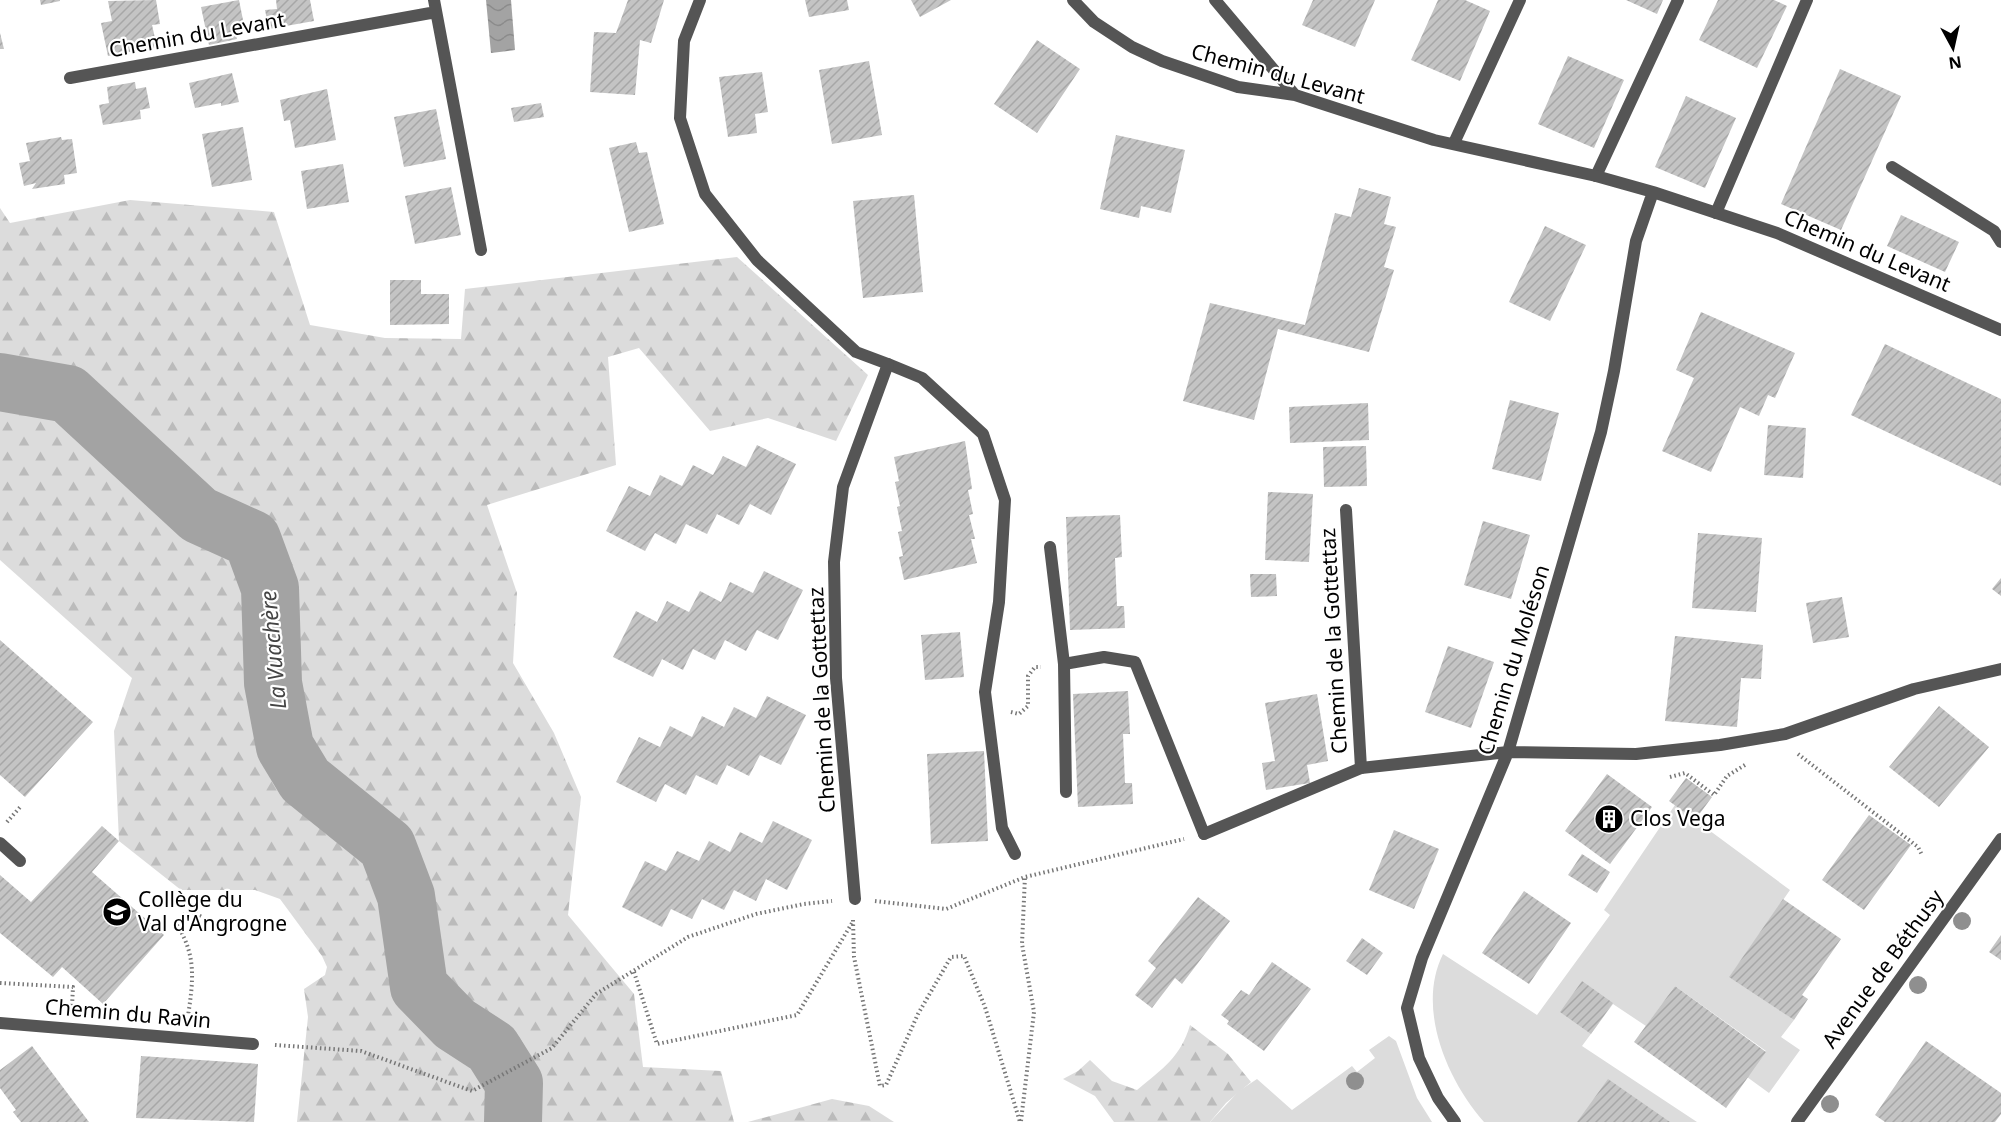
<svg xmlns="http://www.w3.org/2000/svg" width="2001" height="1122" font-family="'Noto Sans',sans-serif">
<defs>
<pattern id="forest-firs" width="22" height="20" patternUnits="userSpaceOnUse" patternTransform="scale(1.5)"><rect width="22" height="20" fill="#dcdcdc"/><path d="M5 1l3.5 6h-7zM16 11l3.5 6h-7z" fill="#bbb"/></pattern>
<pattern id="water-waves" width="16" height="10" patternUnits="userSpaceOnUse" patternTransform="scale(1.5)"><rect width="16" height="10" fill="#a3a3a3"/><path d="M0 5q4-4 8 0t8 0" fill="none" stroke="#8b8b8b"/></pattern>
<pattern id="building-hatch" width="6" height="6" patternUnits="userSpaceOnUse" patternTransform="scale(1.5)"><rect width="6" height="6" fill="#c4c4c4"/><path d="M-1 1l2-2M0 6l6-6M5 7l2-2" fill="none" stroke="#a7a7a7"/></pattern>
</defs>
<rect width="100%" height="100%" fill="#fff"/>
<!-- forest -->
<path fill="url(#forest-firs)" d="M130,200L274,212L310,325L385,338L461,339L465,289L737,257L868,375L836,441L768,418L710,431L639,348L608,357L616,465L487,505L517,593L513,663L554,733L581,797L568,915L634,994L643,1067L721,1071L734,1122H297L308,1017L304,989L325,975L327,967L322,956L280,899L255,890H181L119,841L114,731L132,678L0,560V208L10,223Z
M1190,1025L1228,1054L1251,1082L1226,1103L1210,1122H1114L1095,1096L1063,1079L1078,1071L1090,1060L1112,1081L1137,1090C1162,1069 1181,1057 1190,1025Z
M832,1099L869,1106L894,1122H748Z"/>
<!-- green -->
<path fill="#dcdcdc" d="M1675,805L1790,890L1730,976L1794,1020L1781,1037L1800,1050L1769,1093L1747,1077L1766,1051L1675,986L1646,1026L1613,1004L1582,1046L1697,1122H1484C1447,1080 1416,1008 1443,954L1537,1015L1610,915L1604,910Z
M1389,1036L1396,1041L1417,1098L1432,1122H1210L1239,1091L1257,1079L1292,1110L1352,1066L1357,1072L1375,1058L1369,1050Z"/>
<!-- water -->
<path fill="url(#water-waves)" d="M486,0H511L515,50L491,53Z"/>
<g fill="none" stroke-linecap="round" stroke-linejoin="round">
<!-- river -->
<path stroke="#a3a3a3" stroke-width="58" d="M0,382L68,394L199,515L252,539L270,588L273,683L285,747L305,780L387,846L406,896L419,987L455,1024L492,1048L514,1083L513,1122"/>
</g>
<!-- building -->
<path fill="url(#building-hatch)" d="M40,0H60V1L41,5Z
M156,0L160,24L152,25L157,47L108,56L101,23L112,21L108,1Z
M239,0L245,30L235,32L237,39L209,45L201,7Z
M276,0H310L314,21L269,29L265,10L277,9Z
M628,0H664L651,43L640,40L635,95L590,92L594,32L616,33Z
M805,0H847L849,10L809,17Z
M911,0H951L920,17Z
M1313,0H1375L1355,47L1302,25Z
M1438,0H1465L1490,11L1460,81L1411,60Z
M1626,0H1663L1657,14Z
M1718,0H1774L1787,6L1757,68L1699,40Z
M0,33L4,49H0Z
M1037,40L1080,69L1037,133L994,104Z
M1568,56L1624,80L1594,148L1538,124Z
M869,61L882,135L832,144L819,70Z
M1840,69L1901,96L1841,230L1781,204Z
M762,72L768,112L755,114L757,133L728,137L719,77Z
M232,73L239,102L221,106V103L195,108L189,83Z
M135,82L136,89L146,87L150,108L140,110L141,119L103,125L99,105L109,103L107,87Z
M327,89L336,140L295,148L290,120L284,121L280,100Z
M1686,96L1736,118L1705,188L1655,167Z
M541,103L544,117L514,122L511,108Z
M436,109L446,159L404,167L394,117Z
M243,127L252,180L212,187L202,134Z
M1116,135L1185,150L1171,213L1141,206L1139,218L1100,209Z
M61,137L62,140L72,139L77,173L64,175L65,184L32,189L36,183L24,186L19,163L30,161L26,143Z
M636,142L639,153L647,152L664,224L629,232L609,148Z
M343,164L349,202L307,209L301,171Z
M451,187L461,235L415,244L405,196Z
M1359,188L1391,197L1384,224L1396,227L1384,267L1394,270L1369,352L1278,329L1254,420L1183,401L1210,303L1305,325L1335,213L1351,217Z
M914,195L923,292L863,298L853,201Z
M1901,215L1959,242L1945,272L1887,246Z
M1545,226L1586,245L1550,321L1509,302Z
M390,280H421V294H449V324L390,325Z
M1701,312L1795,353L1775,398L1768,395L1759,416L1740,407L1711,472L1662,451L1694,378L1676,370Z
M1885,344L2001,399V486L1851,415Z
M1510,400L1559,413L1541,481L1492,469Z
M1368,403L1369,440L1290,443L1289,407Z
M1768,425L1806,428L1803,478L1764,475Z
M965,441L972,489L968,490L973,514L969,515L975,539H971L977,563L904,580L899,557L903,556L898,532L902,531L897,507L900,506L895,482L899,481L894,457Z
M757,445L796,464L771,515L750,504L739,525L717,514L707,534L686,524L676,544L655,533L645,551L606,531L629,486L650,496L660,475L682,486L693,465L713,475L723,456L746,467Z
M1366,446L1367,486L1324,487L1323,447Z
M1268,492L1313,494L1309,562L1265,560Z
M1120,515L1122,557L1115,558L1117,606H1124L1125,628L1070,630L1066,517Z
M1483,521L1530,535L1511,599L1464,585Z
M1698,533L1762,538L1756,612L1692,608Z
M764,571L803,590L778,640L757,630L746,651L725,640L715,660L693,649L683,670L662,659L653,677L613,657L636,611L657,622L667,601L689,612L700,591L721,602L730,582L753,593Z
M1250,574H1276L1277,596L1251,597Z
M2001,578V596L1992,589Z
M1842,597L1849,637L1813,643L1806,603Z
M960,632L964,677L925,680L921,635Z
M1675,636L1763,645L1761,679L1741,678L1737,727L1665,721Z
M0,640L93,722L25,797L0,775Z
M1448,646L1494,662L1471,728L1425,712Z
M1128,691L1130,734H1123L1125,783H1132L1133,804L1078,807L1073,694Z
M1317,694L1328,761L1307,765L1310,783L1266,790L1262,763L1275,761L1265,703Z
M767,696L806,715L781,765L760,755L749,776L727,765L717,785L696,775L686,795L665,784L656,802L616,782L639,737L660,747L670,726L692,737L702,716L724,727L734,707L756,718Z
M1939,706L1989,747L1939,807L1889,767Z
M984,751L988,841L931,844L927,754Z
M1607,774L1652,807L1610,864L1565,831Z
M1686,778L1712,797L1695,820L1669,801Z
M1869,815L1911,845L1864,910L1822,880Z
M773,821L812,840L787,890L766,879L756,901L734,890L724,910L702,899L692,919L671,909L662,927L622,907L645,861L666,871L677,851L699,861L709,841L730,852L740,832L762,843Z
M102,826L119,841L92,872L164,935L103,1004L62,967L53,977L0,933V875L31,902Z
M1394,830L1439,849L1414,909L1369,890Z
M1582,854L1610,872L1597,893L1568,875Z
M1524,891L1571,923L1529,984L1482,953Z
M1198,897L1230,921L1182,984L1175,978L1152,1008L1135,995L1156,968L1148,961Z
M1783,899L1841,939L1802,995L1808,999L1794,1020L1729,977Z
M2001,935V960L1989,952Z
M1362,938L1383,953L1367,975L1346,961Z
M1272,962L1311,989L1264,1051L1227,1024L1229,1021L1221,1015L1241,990L1249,995Z
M1582,981L1613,1003L1591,1034L1560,1012Z
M1675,986L1766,1052L1726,1108L1634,1042Z
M1926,1041L2001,1093V1114L1995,1122H1885L1875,1115Z
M32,1046L89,1122H21L13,1112L16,1110L0,1088V1070Z
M141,1056L258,1064L254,1122L136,1118Z
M1608,1079L1670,1122H1577Z"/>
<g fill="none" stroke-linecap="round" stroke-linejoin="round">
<!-- path -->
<path stroke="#777" stroke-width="4" stroke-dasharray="1.5 3" stroke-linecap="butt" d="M1011,712L1019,714L1028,706V676L1035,667H1041
M1798,754L1918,847L1922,855
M1670,777L1685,773L1714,795L1727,776L1745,765
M7,822L21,806
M875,901L946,909L1025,877L1184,839
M183,915L193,912L202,917
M853,920L854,957L880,1086L886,1085L918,1014L951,957L964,956L985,1007L1020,1122
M177,925C197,956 193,982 188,1016
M634,972L657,1044L797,1015L852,923
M0,983L73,987L72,1006
M275,1045L361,1051L472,1091L552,1048L596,994L688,937L756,914L804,904L832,901
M1021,1121L1034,1012L1022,944L1025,876"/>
<!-- service -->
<path stroke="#555" stroke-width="12" d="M434,0L481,250
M70,78L436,12
M1454,143L1520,0
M1892,167L1994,231L2001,242
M1596,176L1678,0
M1716,213L1807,0
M888,364L922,378L983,434L1005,500L999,602L985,692L1002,828L1015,854
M1346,510L1361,768
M1050,547L1064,664
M1066,792L1064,664L1104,657L1135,662L1204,834
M0,843L20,861"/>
<!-- minor -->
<path stroke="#555" stroke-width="12" d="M700,0L684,41L680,118L705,194L757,260L856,352L888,364L843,487L834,562L836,678L855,899
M1073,0L1094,22L1132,47L1162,61L1238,87L1295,95L1434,140L1596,176L1653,192L1777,233L2001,330
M1215,0L1295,95
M1204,834L1361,768L1508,752L1636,754L1720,745L1785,734L1914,689L2001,669
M0,1023L253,1044
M1455,1122L1438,1098L1419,1058L1407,1008L1422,958L1508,752L1601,432L1614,371L1636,241L1653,192"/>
<!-- tertiary -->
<path stroke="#555" stroke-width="12" d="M1797,1122L2001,839"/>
</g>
<!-- trees -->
<g fill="#8f8f8f">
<circle cx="1962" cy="921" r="9"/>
<circle cx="1918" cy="985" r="9"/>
<circle cx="1355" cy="1081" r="9"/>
<circle cx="1830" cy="1104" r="9"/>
</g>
<!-- icons -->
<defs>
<g id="building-disc" transform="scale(1.5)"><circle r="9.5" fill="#000" stroke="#fff"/><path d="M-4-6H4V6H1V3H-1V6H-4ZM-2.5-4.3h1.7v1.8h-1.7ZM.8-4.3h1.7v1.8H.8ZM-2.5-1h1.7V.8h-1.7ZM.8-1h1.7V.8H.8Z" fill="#fff"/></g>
<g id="school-disc" transform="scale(1.5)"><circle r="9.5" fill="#000" stroke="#fff"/><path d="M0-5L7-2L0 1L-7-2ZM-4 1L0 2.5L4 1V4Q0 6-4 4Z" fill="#fff"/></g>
</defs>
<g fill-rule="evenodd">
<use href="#building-disc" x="1609" y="819"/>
<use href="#school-disc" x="117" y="912"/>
</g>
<g text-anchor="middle" stroke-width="4.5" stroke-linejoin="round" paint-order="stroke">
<!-- street labels -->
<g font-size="21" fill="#000" stroke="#fff">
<text transform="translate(197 35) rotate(-10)" y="7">Chemin du Levant</text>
<text transform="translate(1278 74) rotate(15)" y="7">Chemin du Levant</text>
<text transform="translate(1867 251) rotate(23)" y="7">Chemin du Levant</text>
<text transform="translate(1334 641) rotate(-93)" y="7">Chemin de la Gottettaz</text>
<text transform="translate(1514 660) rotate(-73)" y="7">Chemin du Moléson</text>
<text transform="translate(822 700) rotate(-93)" y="7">Chemin de la Gottettaz</text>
<text transform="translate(1883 969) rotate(-54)" y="7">Avenue de Béthusy</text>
<text transform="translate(128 1014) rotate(5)" y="7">Chemin du Ravin</text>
</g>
<!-- poi labels -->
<g font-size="21" fill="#000" stroke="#fff" text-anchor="start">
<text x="1630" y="826">Clos Vega</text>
<text x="138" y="907">Collège du<tspan x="138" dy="24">Val d'Angrogne</tspan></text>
</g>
<!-- water labels -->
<g font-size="22" font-style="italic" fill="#444" stroke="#fff">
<text transform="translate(273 650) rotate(-95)" y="8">La Vuachère</text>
</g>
</g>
<!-- north arrow -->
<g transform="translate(1953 48) rotate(172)" stroke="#ffffff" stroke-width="4.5" paint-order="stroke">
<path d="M0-4.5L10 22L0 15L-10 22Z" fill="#000000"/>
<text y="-9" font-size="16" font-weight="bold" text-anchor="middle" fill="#000000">N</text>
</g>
</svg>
